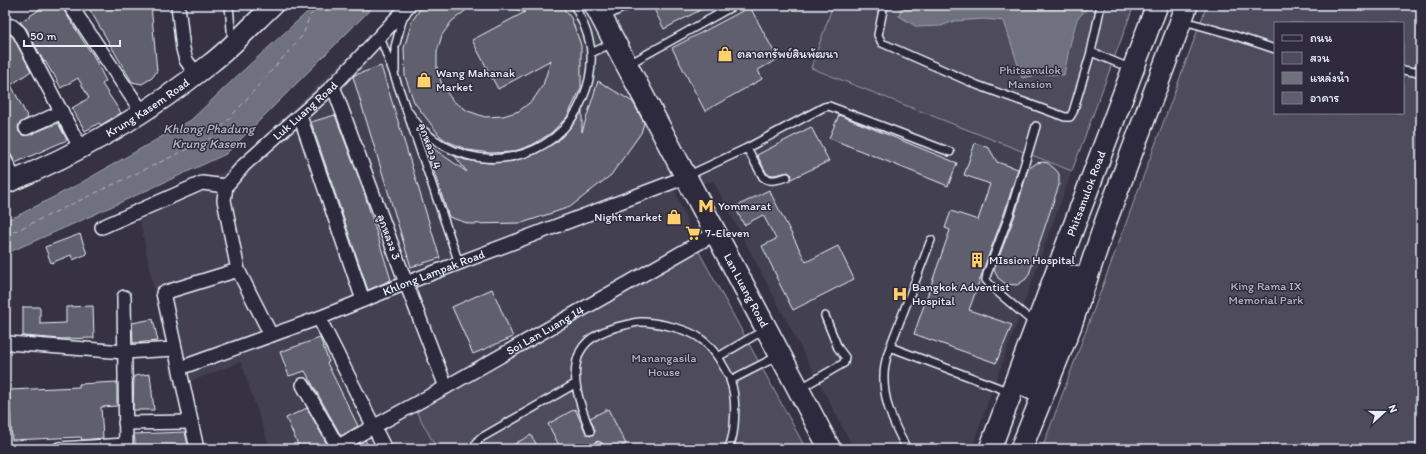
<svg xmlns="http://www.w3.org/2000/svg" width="1426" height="454" font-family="Itim,'Playpen Sans Thai',sans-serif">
<rect width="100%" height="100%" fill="#363244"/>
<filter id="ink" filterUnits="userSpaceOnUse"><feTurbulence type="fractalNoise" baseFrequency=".025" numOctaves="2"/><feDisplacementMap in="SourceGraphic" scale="8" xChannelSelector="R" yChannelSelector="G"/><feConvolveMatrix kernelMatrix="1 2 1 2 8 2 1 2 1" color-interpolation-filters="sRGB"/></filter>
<g filter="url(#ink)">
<!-- built -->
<path fill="#433f51" d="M402,5H833L812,69L1072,171L971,449H854L713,181L675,191L698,250L437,449H270L241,362L174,388L140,221L230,168Z"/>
<!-- green -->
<path fill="#4d4b5c" stroke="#9a9eaa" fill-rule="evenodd" d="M833,5H1134L1072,171L811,68Z
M1207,5H1421V449H1042ZM1275,23H1403V113H1275Z
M698,250L806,449H437L415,409Z"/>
<!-- water -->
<path fill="#70717f" stroke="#a0a4af" d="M315,5H375L226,154L80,221L5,254V220L17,216L77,185L191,120L235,78Z
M902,5H1091L1077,19L1069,49L1064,75L1043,74L1022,78L1004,21L984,19L954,21L941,26L917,27L899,16Z"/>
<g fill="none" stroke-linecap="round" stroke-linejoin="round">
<!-- ferry -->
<path stroke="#b2b7c2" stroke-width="1" stroke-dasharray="5 4" stroke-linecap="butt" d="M5,236L213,137L303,35L310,15L324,5"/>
</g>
<!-- building -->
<path fill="#605e6e" stroke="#e8f1f8" d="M36,5H62L63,9L89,50L92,53L106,81L102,84L121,113L101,125L99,123L85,131L72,108L89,98L78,78L61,88L53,73H52L45,61L44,62L26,28L20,22L39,10Z
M87,5H151L157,71L152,78L142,84L132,82Z
M423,5H473L452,21L442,35L437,52V70L443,87L453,101L468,111L485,117L503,116L519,111L533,100L543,85L551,60L498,89L472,40L525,12L512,8L513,5H561L571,18L581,45V88L567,117L551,133L532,145L512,152L490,153L468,150L447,141L440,136L414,102L405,76L404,48L412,21Z
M652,5H710L664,29Z
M750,7L778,59L758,70L762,79L705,111L672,48Z
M5,33L9,34L13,37L31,71L11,85L28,118L19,124L18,128L19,132L22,135H29L58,123L67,140L15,163L9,151L5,148Z
M381,66L440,258L411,267L353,77L355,75Z
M598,81L633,102L644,123L641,133L611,175L570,207L522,223L470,224L449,217L424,142L467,172L454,155L465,160L490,163L513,161L536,154L558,141L574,123L582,111V132Z
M335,115L364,192L391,280L368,290L311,122Z
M839,115L957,163L948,186L829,138Z
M811,127L829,161L791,179L792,175L788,172L774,175L767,174L757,155Z
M975,143L989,148L997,162L1018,169L1005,211L988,257L969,310L1012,325L996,363L914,334L950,230L945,228L951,211L978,220L990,184L964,175Z
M1042,162L1048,163L1056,170L1059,174V185L1029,274L1026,279L1017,285L1006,284L998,278L994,270L1015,215L1028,169L1037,163Z
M769,190L806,262L838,246L854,279L793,310L776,277H777L762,246L776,239L763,215L744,225L735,207Z
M80,234L87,254L73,260L71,255L51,263L45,247Z
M492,289L513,337L473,354L452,307Z
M93,306L94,338L62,339L23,336V307H40V324L66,323V307Z
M153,319L158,341L133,343L132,323Z
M320,338L329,362L327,363L358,426L341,436L305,371L289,376L280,352Z
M150,374L154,410H133L134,376Z
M117,382V406L101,407L103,438L82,440L81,437L12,440L9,390L79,387V384Z
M307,408L327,444L325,449H300L286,418Z
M575,409L586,433L590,436L594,434L595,431L590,418L608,409L626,444L616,449H604L602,443L597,441L593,445L594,449H561L548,424Z
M185,432L189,449H136L134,434Z
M531,435L539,449H505Z
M365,440L370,449H350Z"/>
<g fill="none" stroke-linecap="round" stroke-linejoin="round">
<!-- lane casing -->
<g stroke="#e8f1f8" stroke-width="10">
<path id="lane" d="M229,5L232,42
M884,5L878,35L882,43L977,85L1065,117H1070L1073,112L1091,52L1132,69
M604,17L629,5
M1184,21L1230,34L1275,49
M380,37L395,77L459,263
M1091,52L1101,5
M591,53L613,43
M629,64L735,5
M1403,70L1414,72L1421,68
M395,71V47L403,17L406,14
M405,107C411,115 417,125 424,131C474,178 557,163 583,98C589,84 592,69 591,53C590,36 582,20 574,5
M747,148L763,177C770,183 779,179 787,177
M5,153L17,178
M687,176L747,148L824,107L829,106L950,152
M931,240L890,347L1010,392
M1034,323L993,288L986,280L987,274L1010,213L1036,126
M890,347C888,353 886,359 885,365C880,395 893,424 907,449
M718,357L764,330
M731,380L778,356
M801,388L844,363L845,357L838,348L825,316
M590,431C582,410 570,380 578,357C584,337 606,329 625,325C630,324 635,322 640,322C656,322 689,329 701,339C715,349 723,365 731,380H730C737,396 736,435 728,449
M598,446L599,449
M473,449L479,439L575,384"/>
</g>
<!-- street casing -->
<g stroke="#e8f1f8" stroke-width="16">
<g id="street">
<path d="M70,5L142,112"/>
<path d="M178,5L183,49L186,60L196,74"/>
<path d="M5,25L12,26L19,32L81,149"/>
<path d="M333,86L406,283L446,387"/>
<path d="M300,116L363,300"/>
<path d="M26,128L62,112"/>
<path d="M102,227L202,183L226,186"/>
<path d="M124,297L126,449"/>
<path d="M319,318L385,449"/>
<path id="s1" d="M271,335L238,270L224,200L226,186L244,165L333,86L409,5"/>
<path d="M8,343L124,352L175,349"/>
<path id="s2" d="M180,368L319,318L406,283L686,177"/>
<path d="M303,385L339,449"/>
<path d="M125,423L191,422"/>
<path d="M59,449L125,445"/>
<path d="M197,449L163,293L238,270"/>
<path id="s3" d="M333,449L446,387L716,233"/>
</g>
</g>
<!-- secondary casing -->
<g stroke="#e8f1f8" stroke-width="22">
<g id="secondary">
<path id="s4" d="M5,184C78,154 149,113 211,63C233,46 252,25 273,5"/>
</g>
</g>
<!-- primary casing -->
<g stroke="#e8f1f8" stroke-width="24">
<g id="primary">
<path id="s5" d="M595,5L830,449"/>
<path d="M1030,388L1074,276"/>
<path id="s6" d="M990,449L1157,5"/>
<path d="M1021,449L1071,325L1106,221L1187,5"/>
</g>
</g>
<!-- lane -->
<use href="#lane" stroke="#2f2a3d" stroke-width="7"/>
<!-- street -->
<use href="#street" stroke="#2f2a3d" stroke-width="13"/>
<!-- secondary -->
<use href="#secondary" stroke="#2f2a3d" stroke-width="19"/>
<!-- primary -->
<use href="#primary" stroke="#2f2a3d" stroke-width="21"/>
</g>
</g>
<!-- icons -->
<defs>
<g id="shop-bare" transform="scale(1.2)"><path d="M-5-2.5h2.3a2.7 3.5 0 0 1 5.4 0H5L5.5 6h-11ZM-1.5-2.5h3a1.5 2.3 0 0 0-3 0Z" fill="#ffd166" stroke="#2f2a3d" stroke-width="2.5" paint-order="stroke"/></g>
<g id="metro-bare" transform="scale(1.2)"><path d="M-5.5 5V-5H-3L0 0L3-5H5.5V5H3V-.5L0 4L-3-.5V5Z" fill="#ffd166" stroke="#2f2a3d" stroke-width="2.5" paint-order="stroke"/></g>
<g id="supermarket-bare" transform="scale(1.2)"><path d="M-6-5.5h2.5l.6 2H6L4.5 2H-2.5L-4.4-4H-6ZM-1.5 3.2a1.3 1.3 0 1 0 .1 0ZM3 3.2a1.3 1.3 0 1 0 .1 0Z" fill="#ffd166" stroke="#2f2a3d" stroke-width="2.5" paint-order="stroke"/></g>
<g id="building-bare" transform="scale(1.2)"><path d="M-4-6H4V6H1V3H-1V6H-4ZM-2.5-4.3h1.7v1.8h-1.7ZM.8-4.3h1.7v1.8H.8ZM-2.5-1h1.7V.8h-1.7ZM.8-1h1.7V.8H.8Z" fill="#ffd166" stroke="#2f2a3d" stroke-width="2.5" paint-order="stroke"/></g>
<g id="hospital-bare" transform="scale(1.2)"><path d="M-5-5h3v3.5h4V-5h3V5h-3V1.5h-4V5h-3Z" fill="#ffd166" stroke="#2f2a3d" stroke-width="2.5" paint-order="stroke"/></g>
</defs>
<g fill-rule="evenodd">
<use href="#shop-bare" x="725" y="54"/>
<use href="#shop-bare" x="424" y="80"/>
<use href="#metro-bare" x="706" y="206"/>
<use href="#shop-bare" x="674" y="217"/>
<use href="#supermarket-bare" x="693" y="233"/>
<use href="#building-bare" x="977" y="260"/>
<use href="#hospital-bare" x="900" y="294"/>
</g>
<g text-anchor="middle" stroke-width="3" stroke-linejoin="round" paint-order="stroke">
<!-- poi labels -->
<g font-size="12" fill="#e8f1f8" stroke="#2f2a3d" text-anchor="start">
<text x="737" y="58">ตลาดทรัพย์สินพัฒนา</text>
<text x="436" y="77">Wang Mahanak<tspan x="436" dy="14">Market</tspan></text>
<text x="718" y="210">Yommarat</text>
<text x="662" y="221" text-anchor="end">Night market</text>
<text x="705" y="237">7-Eleven</text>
<text x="989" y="264">MIssion Hospital</text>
<text x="912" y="291">Bangkok Adventist<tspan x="912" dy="14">Hospital</tspan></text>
</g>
<!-- park labels -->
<g font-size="12" fill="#b2b7c1" stroke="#2f2a3d">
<text x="1030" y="74">Phitsanulok<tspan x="1030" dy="14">Mansion</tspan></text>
<text x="1266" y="290">King Rama IX<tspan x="1266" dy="14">Memorial Park</tspan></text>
<text x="664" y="362">Manangasila<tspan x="664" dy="14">House</tspan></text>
</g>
<!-- street labels -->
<g font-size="12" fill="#e8f1f8" stroke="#2f2a3d">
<text dy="4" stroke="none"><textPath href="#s4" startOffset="162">Krung Kasem Road</textPath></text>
<text dy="4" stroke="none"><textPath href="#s1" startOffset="268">Luk Luang Road</textPath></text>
<text transform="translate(430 146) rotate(71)" y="4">ลูกหลวง 4</text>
<text dy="4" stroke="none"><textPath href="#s6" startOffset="273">Phitsanulok Road</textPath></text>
<text transform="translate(389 237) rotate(70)" y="4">ลูกหลวง 3</text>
<text dy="4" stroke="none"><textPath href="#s2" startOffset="271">Khlong Lampak Road</textPath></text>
<text dy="4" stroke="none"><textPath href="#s5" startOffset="323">Lan Luang Road</textPath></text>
<text dy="4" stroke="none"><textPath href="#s3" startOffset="243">Soi Lan Luang 14</textPath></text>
</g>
<!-- water labels -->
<g font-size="13" font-style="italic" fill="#b2b7c2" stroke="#2f2a3d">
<text x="209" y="133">Khlong Phadung<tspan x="209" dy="15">Krung Kasem</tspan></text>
</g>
</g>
<!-- margin -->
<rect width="1426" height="454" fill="none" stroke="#2f2a3d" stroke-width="20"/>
<rect x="10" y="10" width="1406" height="434" fill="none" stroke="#e8f1f8" stroke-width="1.5" filter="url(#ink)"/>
<!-- legend -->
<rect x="1274" y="22" width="130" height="92" fill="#2f2a3d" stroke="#797a88"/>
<rect x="1282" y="35" width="20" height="6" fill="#2f2a3d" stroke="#797a88"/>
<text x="1310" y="42" font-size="12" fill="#e8f1f8">ถนน</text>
<rect x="1282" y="52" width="20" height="12" fill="#4d4b5c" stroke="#797a88"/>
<text x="1310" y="62" font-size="12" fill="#e8f1f8">สวน</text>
<rect x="1282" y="72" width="20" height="12" fill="#70717f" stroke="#797a88"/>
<text x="1310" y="82" font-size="12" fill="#e8f1f8">แหล่งน้ำ</text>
<rect x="1282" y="92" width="20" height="12" fill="#605e6e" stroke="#797a88"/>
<text x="1310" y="102" font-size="12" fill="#e8f1f8">อาคาร</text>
<!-- north arrow -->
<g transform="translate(1384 412) rotate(69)" stroke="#2f2a3d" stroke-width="3" paint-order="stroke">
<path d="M0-3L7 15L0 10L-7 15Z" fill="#e8f1f8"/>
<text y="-6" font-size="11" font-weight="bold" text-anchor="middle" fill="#e8f1f8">N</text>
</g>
<!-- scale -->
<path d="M24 40v6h96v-6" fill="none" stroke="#e8f1f8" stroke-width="2"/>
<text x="30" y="40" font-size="12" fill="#e8f1f8" stroke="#2f2a3d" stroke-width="3" paint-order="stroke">50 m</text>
</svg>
